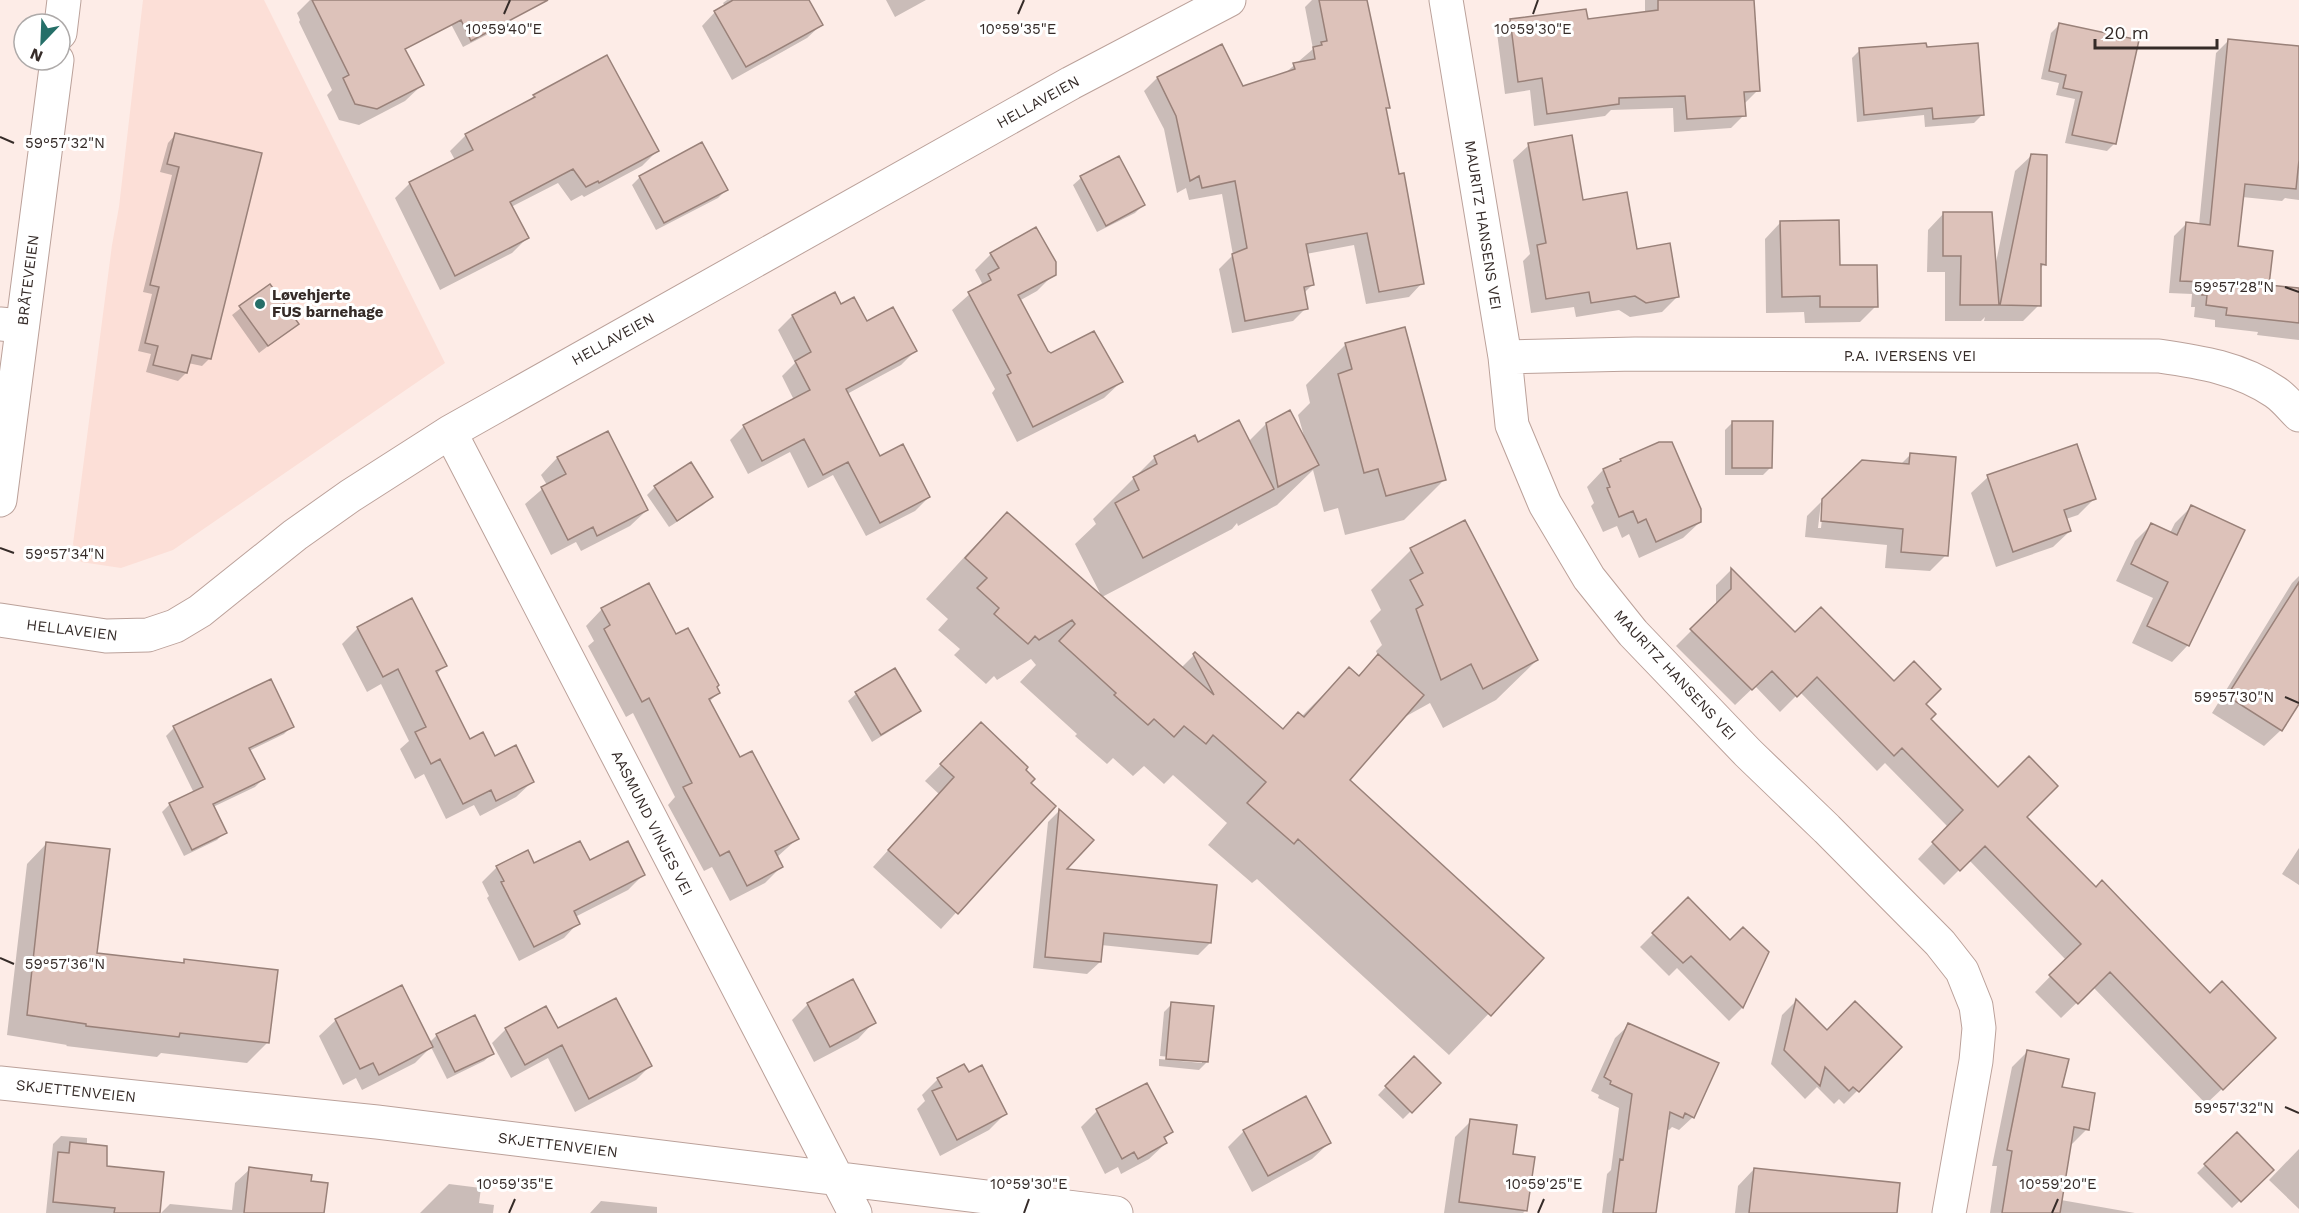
<svg xmlns="http://www.w3.org/2000/svg" width="2299" height="1213" font-family="'Work Sans',sans-serif">
<rect width="100%" height="100%" fill="#fdece7"/>
<!-- built -->
<path fill="#fcdfd7" d="M143,0H264L445,363L173,550L121,568L81,562L73,544L112,245L119,207Z"/>
<!-- shadow -->
<path fill="#0003" d="M310,0H385L408,46L404,50L422,85L405,101L359,125L339,120L327,95L332,90L299,22L300,20L297,13Z
M447,0H500L510,19L502,27L463,47L441,5Z
M727,0H807L821,25L807,38L732,80L702,26L715,12L725,6L723,3Z
M886,0H926L895,17Z
M1312,0H1365L1388,107L1385,110L1422,283L1409,297L1366,304L1354,245L1306,254L1312,285L1304,293L1306,308L1293,321L1232,333L1219,269L1233,255L1222,194L1189,200L1186,188L1177,193L1164,129L1144,91L1157,78L1242,88L1284,74L1313,49L1305,7Z
M1645,0H1699L1758,90L1744,104V115L1731,128L1674,132L1673,108L1611,110L1605,116L1534,126L1530,90L1505,94L1497,33L1510,20L1587,21L1645,13Z
M2059,25L2115,143L2107,151L2065,143L2075,99L2056,95L2059,83L2041,79L2051,33Z
M2229,40L2299,47V200L2285,198L2282,201L2242,197L2236,248L2268,286L2299,290V340L2257,335L2258,332L2215,327V320L2194,317L2195,307H2191L2192,294L2169,293L2174,236L2186,224L2199,225L2216,53Z
M1925,48L1982,115L1974,123L1925,127L1924,115L1857,122L1852,58L1860,50Z
M534,96L657,151L642,166L584,197L582,195L571,201L558,183L511,207L527,238L512,253L440,290L395,198L410,183L455,160L450,151L465,136L527,103Z
M175,135L210,358L202,366L188,363L186,373L178,381L146,372L151,354L138,351L152,294L143,292L172,175L160,172L168,143Z
M1529,145L1582,201L1636,250L1677,297L1662,312L1630,317L1619,310L1576,317L1574,307L1531,313L1523,261L1530,254L1513,160Z
M2032,155L2044,264L2040,269L2039,305L2023,321H1984L1985,317L1981,321H1945V272H1927L1928,230L1944,213L1995,267L2015,171Z
M640,177L726,190L718,198L656,230L632,185Z
M1081,178L1143,205L1135,213L1097,232L1073,185Z
M1781,222L1838,267L1876,306L1860,322L1805,323L1804,312L1766,313L1765,239Z
M991,254L1054,274L1037,291L1019,301L1050,355L1121,382L1104,398L1017,442L992,393L995,389L952,310L982,283L975,270Z
M269,286L297,324L259,353L232,315Z
M834,294L840,306L915,351L901,365L847,394L880,458L929,497L915,511L866,536L833,475L808,488L790,452L748,474L730,440L744,426L794,400L782,376L795,363L778,330L792,316Z
M1346,344L1444,480L1404,520L1345,535L1338,508L1324,512L1313,470L1277,505L1238,526L1237,523L1232,529L1102,597L1075,544L1096,524L1093,519L1154,458L1194,437L1198,444L1248,442L1266,424L1304,436L1298,415L1310,403L1306,385Z
M1733,422L1771,467L1763,475H1725V430Z
M608,433L647,510L630,526L581,551L576,542L551,555L525,504L547,485L541,475L557,458Z
M1910,455L1946,555L1930,571L1885,568L1887,545L1805,537L1807,516L1821,502L1818,528H1821L1824,499L1900,465Z
M1621,460L1700,522L1683,538L1639,558L1629,534L1622,538L1617,526L1603,532L1591,506L1594,503L1587,487L1603,470L1615,465Z
M1988,477L2094,499L2078,515L2066,519L2070,531L2053,547L1996,567L1971,493Z
M655,487L711,497L703,505L669,527L647,495Z
M2192,506L2188,645L2172,662L2132,643L2153,598L2116,581L2135,541L2151,525L2170,533L2175,523Z
M1007,514L1181,668L1195,654L1282,730L1298,714L1301,717L1349,669L1357,677L1378,656L1376,651L1382,645L1370,621L1381,610L1371,590L1411,550L1537,660L1496,700L1443,728L1430,703L1401,719L1348,780L1542,958L1449,1055L1257,879L1252,883L1208,845L1227,823L1173,775L1164,784L1144,766L1133,776L1113,758L1107,764L1075,736L1077,734L1020,682L1036,665L1031,659L997,680L994,676L986,684L954,655L960,649L938,630L948,619L926,599L967,554Z
M1731,570L1795,634L1894,683L1924,704L1929,719L2259,1054L2206,1104L2093,987L2061,1018L2035,992L2066,960L1969,860L1944,885L1918,859L1948,827L1885,763L1877,771L1800,692L1780,712L1755,686L1735,705L1676,646L1716,606V585Z
M2299,576V700L2281,730L2264,746L2212,713L2292,583Z
M602,609L676,636L715,687L718,693L709,702L739,759L797,839L777,857L782,866L765,883L730,901L712,867L704,871L668,805L675,797L633,713L626,717L588,646L594,641L586,626Z
M358,628L445,665L436,675L469,741L533,781L516,797L480,816L474,805L446,819L424,774L415,779L400,749L409,741L381,684L367,692L342,644Z
M856,694L919,711L911,718L872,742L848,701Z
M292,726L284,734L249,751L263,779L255,787L213,807L225,832L217,840L184,856L162,812L170,804L194,793L166,736L174,728Z
M965,740L1023,770L1029,783L1054,806L941,929L873,867L939,794L925,781Z
M1059,811L1064,871L1210,943L1198,955L1101,945L1100,962L1087,974L1033,968L1048,822Z
M47,843L96,954L181,964L185,961L267,1043L247,1063L161,1053L157,1057L66,1046L67,1045L7,1035L27,864Z
M2299,848V885L2282,874Z
M589,862L643,875L628,890L575,917L578,923L564,938L519,961L487,898L489,896L482,882L497,867Z
M1688,899L1730,942L1767,953L1742,1008L1729,1021L1677,968L1669,976L1640,947Z
M1796,1001L1826,1032L1900,1048L1844,1104L1839,1099L1834,1104L1817,1087L1805,1099L1771,1064L1782,1015Z
M808,1004L874,1022L858,1039L814,1062L792,1020Z
M1172,1004L1207,1062L1199,1070L1159,1066V1059L1202,1063V1060L1160,1056L1164,1012Z
M336,1020L429,1043L437,1035L492,1054L484,1061L447,1079L431,1047L415,1063L362,1090L356,1078L343,1085L319,1036Z
M1629,1025L1693,1117L1679,1130L1672,1127L1669,1130L1667,1129L1655,1213H1602L1607,1174L1611,1170L1619,1108L1598,1098L1599,1095L1591,1091L1615,1038Z
M506,1029L557,1030L650,1066L636,1080L575,1112L548,1058L511,1078L492,1043Z
M2027,1052L2061,1089L2087,1129L2072,1144H2070L2061,1200L2135,1213H1990L1997,1166H1992L2012,1067Z
M1414,1058L1439,1083L1403,1119L1378,1095Z
M968,1074L1005,1114L989,1130L940,1156L917,1109L925,1101L922,1095L938,1079Z
M1097,1111L1171,1132L1164,1139L1166,1143L1149,1159L1121,1174L1118,1167L1105,1174L1081,1127Z
M1471,1121L1512,1155L1526,1210L1523,1213H1444L1455,1137Z
M1244,1131L1329,1143L1312,1159L1252,1192L1228,1147Z
M2237,1134L2272,1170L2232,1208L2197,1173Z
M61,1136L87,1138V1145L105,1167L158,1213H46L53,1144Z
M2299,1149V1209L2269,1180Z
M250,1169L309,1182L323,1213H161L170,1204L232,1210L235,1183Z
M1754,1169L1896,1213H1735L1738,1186Z
M449,1184L481,1188L479,1203L494,1205L493,1213H420Z
M601,1201L657,1207V1213H590Z"/>
<!-- building -->
<path fill="#ddc2ba" stroke="#998179" stroke-width="1.5" d="M312,0H548L471,41L461,20L405,49L424,85L377,109L355,104L343,78L349,75Z
M733,0H809L823,25L746,67L714,11Z
M1319,0H1367L1390,108H1386L1399,174L1404,173L1424,284L1379,292L1367,233L1306,244L1314,285L1304,287L1308,309L1245,321L1232,254L1247,248L1235,181L1202,188L1199,176L1190,181L1176,116L1157,77L1222,44L1243,86L1295,69L1293,63L1315,59L1313,47L1322,45L1321,42L1327,41Z
M1658,0H1754L1760,91L1744,92L1746,116L1687,119L1685,96L1619,98V104L1547,114L1542,78L1518,82L1510,19L1586,9L1588,19L1658,10Z
M2059,23L2139,40L2116,144L2072,135L2082,92L2063,88L2066,75L2049,71Z
M2228,39L2299,46V160L2296,189L2245,184L2238,246L2273,251L2269,285L2299,288V323L2226,315L2227,308L2206,305L2207,295H2202L2204,282L2180,281L2186,222L2210,225Z
M1926,43L1927,47L1978,43L1984,115L1933,119L1932,108L1864,115L1859,48Z
M607,55L659,151L599,183L598,181L586,187L573,169L510,202L529,238L455,276L409,182L473,150L465,134L535,97L533,95Z
M175,133L262,153L211,359L192,355L187,373L153,365L158,346L145,343L159,287L150,285L179,167L167,164Z
M1572,135L1583,200L1627,192L1637,249L1670,243L1679,297L1646,303L1635,296L1591,303L1589,292L1546,299L1537,245L1546,243L1528,143Z
M702,142L728,190L664,223L639,176Z
M2031,154L2047,155L2046,265L2041,264V306L2000,305Z
M1119,156L1145,205L1106,226L1080,176Z
M1943,212H1992L1999,305H1960L1961,256H1943Z
M1839,220L1840,265H1877L1878,307H1820V296L1782,297L1780,221Z
M1036,227L1056,262V275L1018,295L1048,351L1051,353L1094,331L1123,382L1033,427L1007,375L1011,373L968,292L991,280L988,274L999,268L990,253Z
M270,284L299,324L268,346L239,306Z
M835,292L841,304L854,297L867,321L893,307L917,351L846,389L880,456L903,444L930,497L880,523L848,462L823,475L804,439L762,461L743,425L810,390L795,361L811,352L792,315Z
M1405,327L1446,480L1386,496L1378,469L1364,473L1338,374L1352,369L1345,343Z
M1290,410L1319,465L1278,487L1266,423Z
M1239,420L1274,489L1143,558L1115,503L1139,490L1133,477L1157,464L1154,456L1195,435L1198,442Z
M1732,421H1773L1772,468H1732Z
M608,431L648,510L597,536L593,527L568,540L541,487L566,474L557,457Z
M1659,442H1672L1701,509V522L1656,542L1646,519L1638,523L1633,511L1619,517L1607,488L1610,487L1603,469L1621,461L1620,459Z
M2077,444L2096,499L2064,510L2071,531L2013,552L1987,475Z
M1910,453L1956,457L1948,556L1901,552L1903,529L1821,521L1822,499L1862,460L1909,464Z
M691,462L713,497L677,521L654,486Z
M2191,505L2245,530L2189,646L2147,626L2168,582L2131,564L2151,523L2177,535Z
M1007,512L1214,695L1193,654L1195,652L1283,729L1298,712L1304,717L1349,667L1359,676L1378,654L1424,695L1350,780L1544,958L1491,1016L1298,839L1294,844L1247,803L1266,782L1213,735L1206,744L1184,726L1174,737L1154,719L1148,725L1114,695L1116,693L1059,641L1075,624L1072,620L1039,640L1035,636L1028,644L994,614L999,608L977,588L987,578L965,558Z
M1465,520L1538,660L1483,689L1471,664L1441,680L1416,609L1423,605L1410,580L1423,573L1410,548Z
M1731,568L1795,632L1821,607L1894,681L1914,661L1941,689L1926,704L1936,714L1931,719L1998,787L2029,756L2058,786L2027,817L2096,887L2102,880L2210,993L2222,981L2276,1038L2223,1090L2110,972L2078,1004L2049,975L2081,944L1985,846L1960,871L1932,842L1963,810L1902,748L1894,756L1817,677L1797,697L1772,671L1752,690L1690,629L1731,589Z
M2299,582V704L2282,731L2227,696Z
M649,583L676,634L688,628L719,685L717,687L720,693L709,699L740,757L752,751L799,839L775,851L783,867L747,886L729,851L720,856L683,787L692,783L649,698L642,702L604,629L610,625L601,608Z
M412,598L447,666L436,671L470,739L483,732L495,756L516,745L534,782L496,801L491,790L463,804L440,759L431,764L415,732L426,727L398,669L383,677L357,627Z
M895,668L921,711L881,735L855,692Z
M271,679L294,727L249,748L265,779L213,804L227,833L192,850L169,803L203,787L173,726Z
M981,722L1028,767L1026,770L1035,779L1031,783L1056,806L958,914L888,850L954,777L940,764Z
M1059,809L1094,840L1067,869L1217,885L1211,943L1104,933L1101,962L1045,957Z
M580,841L590,860L628,841L645,875L574,911L580,924L534,947L501,882L504,881L496,866L528,850L534,863Z
M46,842L110,849L97,953L184,963V959L278,970L269,1043L180,1033L179,1037L86,1026V1024L27,1015Z
M1688,897L1730,940L1743,927L1769,952L1743,1008L1691,956L1683,963L1652,933Z
M853,979L876,1023L830,1047L807,1003Z
M402,985L433,1047L379,1075L373,1063L360,1069L335,1019Z
M616,998L652,1066L589,1099L562,1045L525,1065L505,1028L546,1006L558,1028Z
M1796,999L1827,1030L1855,1001L1902,1047L1859,1092L1853,1087L1849,1091L1825,1067L1820,1086L1784,1050Z
M1171,1002L1214,1006L1208,1062L1166,1059Z
M475,1015L494,1054L455,1072L436,1034Z
M1628,1023L1719,1063L1694,1118L1685,1113L1683,1118L1670,1112L1656,1213H1613L1620,1159L1623,1160L1632,1094L1610,1084L1611,1081L1604,1077Z
M2027,1050L2069,1059L2062,1087L2095,1093L2089,1130L2074,1127L2060,1213H2002L2012,1151L2007,1150Z
M1414,1056L1441,1083L1412,1113L1385,1086Z
M964,1064L969,1072L982,1065L1007,1114L957,1140L932,1091L942,1087L937,1078Z
M1147,1083L1173,1132L1164,1137L1167,1143L1138,1159L1134,1152L1122,1159L1096,1109Z
M1306,1096L1331,1143L1268,1176L1243,1130Z
M1470,1119L1517,1125L1513,1154L1535,1157L1527,1211L1459,1202Z
M2237,1132L2274,1170L2241,1202L2204,1164Z
M70,1142L107,1146V1166L164,1172L160,1213H114L115,1208L53,1202L58,1152L69,1153Z
M249,1167L312,1175L311,1181L328,1183L324,1213H244Z
M1754,1168L1900,1183L1897,1213H1749Z"/>
<g fill="none" stroke-linecap="round" stroke-linejoin="round">
<!-- street casing -->
<g stroke="#bba19a" stroke-width="35">
<path id="street" d="M1446,0L1505,357L1512,425L1545,504L1589,578L1633,633L1748,753L1827,829L1940,943L1962,971L1976,1006L1979,1028L1976,1061L1949,1213
M0,324L22,326
M1505,357L1635,354L2159,356C2200,362 2240,368 2275,392C2284,398 2291,407 2299,415
M450,432L855,1213
M0,620L106,636L148,635L175,626L200,611L295,535L350,496L450,432L1071,83L1229,0
M0,1083L377,1122L1116,1213"/>
</g>
<!-- secondary casing -->
<g stroke="#bba19a" stroke-width="35">
<path id="secondary" d="M60,33L64,0
M0,500L57,60"/>
</g>
<!-- street -->
<use href="#street" stroke="#fff" stroke-width="33"/>
<!-- secondary -->
<use href="#secondary" stroke="#fff" stroke-width="33"/>
</g>
<!-- ticks -->
<path fill="none" stroke="#352b28" stroke-width="2" d="M504,14L510,0M1018,14L1024,0M1533,14L1538,0M0,137L14,143M2285,287L2299,292M0,548L14,553M2285,697L2299,703M0,958L14,964M2285,1107L2299,1113M509,1213L515,1199M1024,1213L1029,1199M1538,1213L1544,1199M2052,1213L2058,1199"/>
<!-- markers -->
<circle fill="#256f68" stroke="#fff" stroke-width="2" cx="260" cy="304" r="6"/>
<g text-anchor="middle" stroke-width="6" stroke-linejoin="round" paint-order="stroke">
<!-- street labels -->
<g font-size="15" fill="#352b28" stroke="#fff">
<text transform="translate(1038 102) rotate(-29)" y="5">HELLAVEIEN</text>
<text transform="translate(1483 225) rotate(81)" y="5">MAURITZ HANSENS VEI</text>
<text transform="translate(28 280) rotate(-83)" y="5">BRÅTEVEIEN</text>
<text transform="translate(613 339) rotate(-29)" y="5">HELLAVEIEN</text>
<text x="1910" y="361">P.A. IVERSENS VEI</text>
<text transform="translate(72 630) rotate(7)" y="5">HELLAVEIEN</text>
<text transform="translate(1675 675) rotate(47)" y="5">MAURITZ HANSENS VEI</text>
<text transform="translate(652 823) rotate(63)" y="5">AASMUND VINJES VEI</text>
<text transform="translate(76 1091) rotate(6)" y="5">SKJETTENVEIEN</text>
<text transform="translate(558 1145) rotate(7)" y="5">SKJETTENVEIEN</text>
</g>
<!-- poi labels -->
<g font-size="15" font-weight="bold" fill="#352b28" stroke="#fff" text-anchor="start">
<text x="272" y="300">Løvehjerte<tspan x="272" dy="17">FUS barnehage</tspan></text>
</g>
</g>
<g font-size="15" text-anchor="middle" fill="#352b28" stroke="#fff" stroke-width="6" stroke-linejoin="round" paint-order="stroke">
<text x="1018" y="34">10°59'35"E</text>
<text x="504" y="34">10°59'40"E</text>
<text x="1533" y="34">10°59'30"E</text>
<text x="65" y="148">59°57'32"N</text>
<text x="2234" y="292">59°57'28"N</text>
<text x="65" y="559">59°57'34"N</text>
<text x="2234" y="702">59°57'30"N</text>
<text x="65" y="969">59°57'36"N</text>
<text x="2234" y="1113">59°57'32"N</text>
<text x="515" y="1189">10°59'35"E</text>
<text x="1029" y="1189">10°59'30"E</text>
<text x="1544" y="1189">10°59'25"E</text>
<text x="2058" y="1189">10°59'20"E</text>
</g>
<!-- north arrow -->
<g transform="translate(42 42) rotate(203)"><circle r="28" fill="#ffffff" stroke="#aeaaa9" stroke-width="1.5"/>
<path d="M0-4.5L10 22L0 15L-10 22Z" fill="#256f68"/>
<text y="-9" font-size="16" font-weight="bold" text-anchor="middle" fill="#352b28">N</text>
</g>
<!-- scale -->
<path d="M2095 39v9h122v-9" fill="none" stroke="#352b28" stroke-width="3"/>
<text x="2104" y="39" font-size="18" fill="#352b28" stroke="#ffffff" stroke-width="4.5" paint-order="stroke">20 m</text>
</svg>
